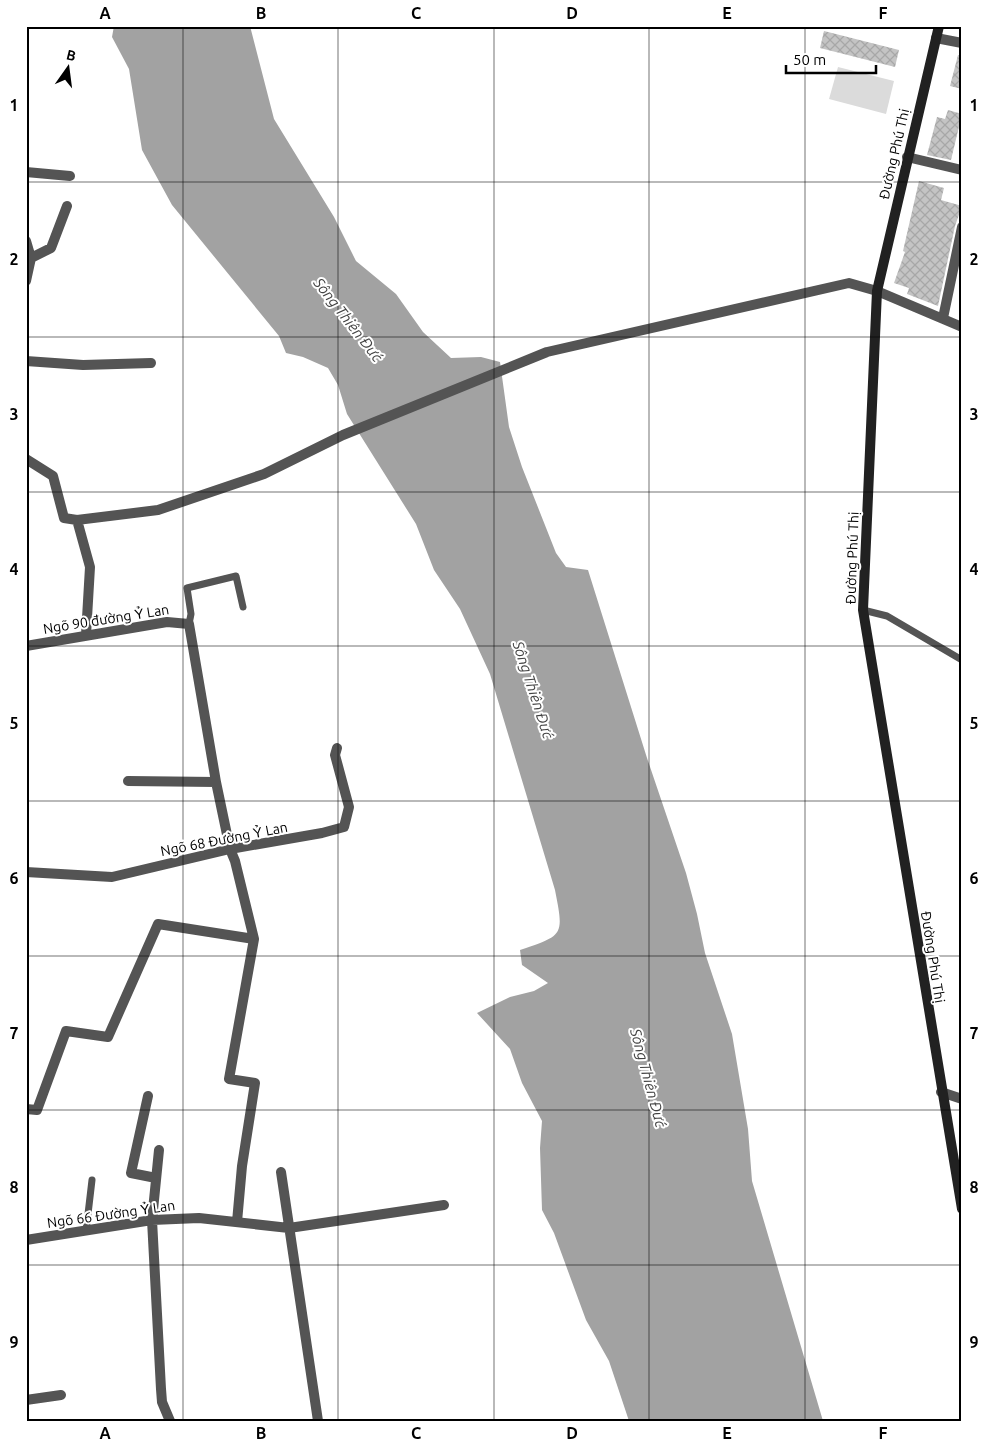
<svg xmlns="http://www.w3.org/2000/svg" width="988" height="1447" font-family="Ubuntu,sans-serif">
<defs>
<pattern id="building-cross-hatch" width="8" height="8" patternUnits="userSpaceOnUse" patternTransform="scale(1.25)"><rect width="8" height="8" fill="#c4c4c4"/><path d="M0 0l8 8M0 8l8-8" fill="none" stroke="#a7a7a7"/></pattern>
</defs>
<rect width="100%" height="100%" fill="#fff"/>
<!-- park -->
<path fill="#dbdbdb" d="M838,67L894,81L886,114L829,99Z"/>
<!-- water -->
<path fill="#a2a2a2" d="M114,26H250L274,119L334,217L356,261L396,294L423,332L451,358L481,357L500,362L509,427L522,467L556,553L566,567L588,570L647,758L686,873L697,914L705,953L732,1034L748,1129L752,1181L823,1421H629L609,1361L586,1320L554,1233L542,1210L540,1148L542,1121L522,1083L510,1049L477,1013L510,997L534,991L548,983L522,965L520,950C564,935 564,936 555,890L490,674L460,609L434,570L416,524L347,414L338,385L328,368L303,357L286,353L279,336L172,205L142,150L129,69L112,37Z"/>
<!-- building -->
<path fill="url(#building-cross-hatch)" d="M824,31L899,50L895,67L820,48Z
M958,55H962V89L950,86Z
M948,110L962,114L951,160L927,155L937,117L945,119Z
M919,181L944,188L941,200L962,206L955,226L938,306L907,294L909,288L894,283L905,252L903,251Z"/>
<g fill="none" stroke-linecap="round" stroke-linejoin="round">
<!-- lane -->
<path stroke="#545454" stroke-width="7" d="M863,610L887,616L962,660
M189,624L191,614L187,588L236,576L243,607
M86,1231L92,1180"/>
<!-- street -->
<path stroke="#545454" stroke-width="10" d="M936,38L962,43
M907,157L962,170
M26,172L70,176
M26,241L31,258L26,281
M31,258L51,248L67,206
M943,318L962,227
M26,361L83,365L151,363
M26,459L53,476L64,518L77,520L158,510L264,474L343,435L547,352L849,283L877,291L962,327
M77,520L90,567L86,635
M26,646L167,622L189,624L216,782L230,849L235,861L254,939L229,1079L255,1083L242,1166L237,1222
M128,781L216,782
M26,872L112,877L230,849L322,833L344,827L349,807L335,755L337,748
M941,1092L962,1099
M148,1096L131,1173L156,1178
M26,1109L37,1110L66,1031L108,1037L158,924L254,939
M159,1150L152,1220L161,1389L162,1402L170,1421
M281,1172L318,1421
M26,1240L152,1220L199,1218L289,1228L444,1205
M26,1400L61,1395"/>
<!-- secondary -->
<path stroke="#212121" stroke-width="10" d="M939,26L877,291L863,610L962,1209"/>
</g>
<!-- grid -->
<path fill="none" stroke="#000" stroke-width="1" stroke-opacity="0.55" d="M183,26V1421M338,26V1421M494,26V1421M649,26V1421M805,26V1421M26,182H962M26,337H962M26,492H962M26,646H962M26,801H962M26,956H962M26,1110H962M26,1265H962"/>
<g text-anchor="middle" stroke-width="4" stroke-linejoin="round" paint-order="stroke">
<!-- street labels -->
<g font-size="14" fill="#000" stroke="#fff">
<text transform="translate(894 154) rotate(-77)" y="5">Đường Phú Thị</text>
<text transform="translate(852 558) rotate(-88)" y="5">Đường Phú Thị</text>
<text transform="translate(106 619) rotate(-9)" y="5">Ngõ 90 đường Ỷ Lan</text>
<text transform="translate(224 839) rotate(-11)" y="5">Ngõ 68 Đường Ỷ Lan</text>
<text transform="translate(933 957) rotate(81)" y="5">Đường Phú Thị</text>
<text transform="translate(111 1214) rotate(-8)" y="5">Ngõ 66 Đường Ỷ Lan</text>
</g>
<!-- water labels -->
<g font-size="15" font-style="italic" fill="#434343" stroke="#fff">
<text transform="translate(348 320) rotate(52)" y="5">Sông Thiên Đức</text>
<text transform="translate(533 690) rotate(72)" y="5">Sông Thiên Đức</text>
<text transform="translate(648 1078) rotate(75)" y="5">Sông Thiên Đức</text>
</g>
</g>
<!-- border -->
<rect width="988" height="1447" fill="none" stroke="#ffffff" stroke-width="55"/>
<!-- north arrow -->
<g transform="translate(68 68) rotate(14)" stroke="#ffffff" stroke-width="4" paint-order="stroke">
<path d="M0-4L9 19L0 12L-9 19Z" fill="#000000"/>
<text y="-8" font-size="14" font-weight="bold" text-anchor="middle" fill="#000000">B</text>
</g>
<!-- scale -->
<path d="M786 65v8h90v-8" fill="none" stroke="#000000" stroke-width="2.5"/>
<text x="793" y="65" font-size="15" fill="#000000" stroke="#ffffff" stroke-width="4" paint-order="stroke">50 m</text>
<rect x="28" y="28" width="932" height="1392" fill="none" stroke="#000" stroke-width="2"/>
<g font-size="16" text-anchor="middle" font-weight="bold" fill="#000">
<text x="105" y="19">A</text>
<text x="261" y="19">B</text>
<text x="416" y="19">C</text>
<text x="572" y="19">D</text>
<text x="727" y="19">E</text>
<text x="883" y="19">F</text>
<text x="14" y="111">1</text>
<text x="974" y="111">1</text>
<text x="14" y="265">2</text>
<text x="974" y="265">2</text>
<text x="14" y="420">3</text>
<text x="974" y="420">3</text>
<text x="14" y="575">4</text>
<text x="974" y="575">4</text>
<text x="14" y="729">5</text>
<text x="974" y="729">5</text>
<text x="14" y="884">6</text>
<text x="974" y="884">6</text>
<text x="14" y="1039">7</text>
<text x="974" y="1039">7</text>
<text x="14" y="1193">8</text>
<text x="974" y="1193">8</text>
<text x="14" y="1348">9</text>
<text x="974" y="1348">9</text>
<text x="105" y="1439">A</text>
<text x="261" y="1439">B</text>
<text x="416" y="1439">C</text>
<text x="572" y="1439">D</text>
<text x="727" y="1439">E</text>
<text x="883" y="1439">F</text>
</g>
</svg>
